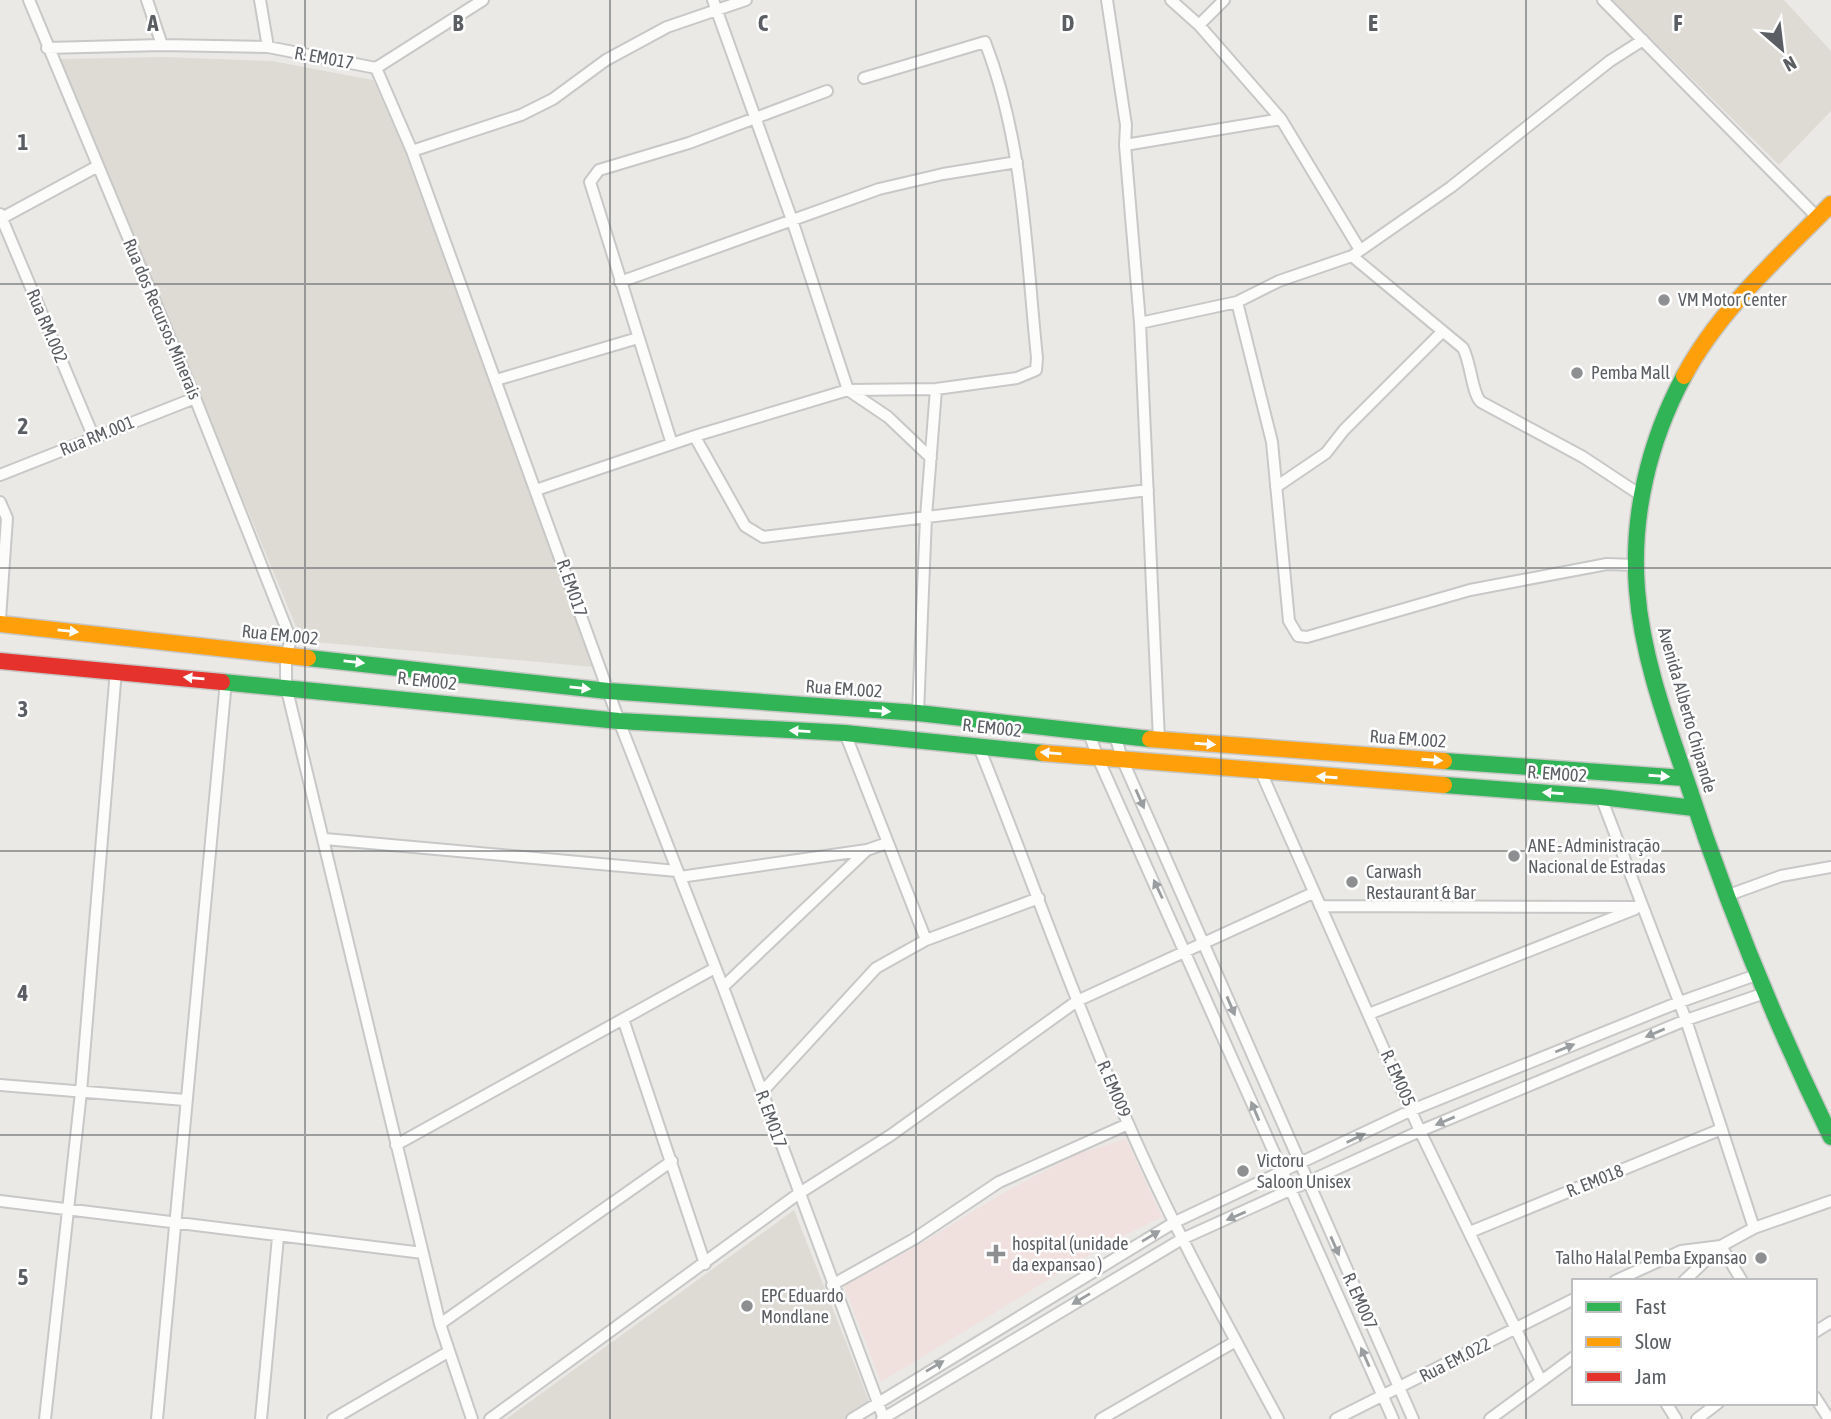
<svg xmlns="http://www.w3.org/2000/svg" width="1831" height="1419" font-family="'Asap Condensed',sans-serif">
<rect width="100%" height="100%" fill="#ebe9e5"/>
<!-- education -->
<path fill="#dedbd5" d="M1612,0H1784L1831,51V111L1779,165Z
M164,57L272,61L373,80L405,152L594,667L302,641L60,59Z
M794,1210L869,1401L844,1419H506Z"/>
<!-- medical -->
<path fill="#f0e1df" d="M1126,1139L1162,1217L1109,1243L881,1382L844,1286L924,1242L1003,1193L1077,1154Z"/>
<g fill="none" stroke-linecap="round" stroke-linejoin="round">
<!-- street casing -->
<g stroke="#c7c8c7" stroke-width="14">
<path id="street" d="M29,0L195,398L291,640L286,655V686L440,1324L472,1419
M147,0L162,45
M260,0L268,47
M713,0L792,220L848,390L888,417L931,458
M1107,0L1126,125L1125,145L1140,323L1159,740
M1171,0L1199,25L1281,119L1360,250
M1603,0L1818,218
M1199,25L1224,0
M47,48L162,45L268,47L376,68L412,151L619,721L723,987L884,1419
M376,68L483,0
M1125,145L1281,119
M412,151L521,115L553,99L606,60L667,27L746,0
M0,214L94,438
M0,219L98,166
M1352,256L1463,348C1471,363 1472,394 1481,402L1583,457L1642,496
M620,282L879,189L943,174L1017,162
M1237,302L1272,442L1289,621L1298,636L1307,637L1470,590L1607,564L1636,565
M1140,323L1237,302L1279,281L1352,256L1451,187L1610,61L1643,40
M496,380L638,338
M695,437L745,526L763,537L1148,490
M672,444L590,182L599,170L689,143L827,91
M0,475L195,398
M1276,487L1326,453L1344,430L1442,332
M536,490L698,435L848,390L936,389L1017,378L1036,370L1037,358C1026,252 1024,142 985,42L864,78
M0,502L7,518L0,619
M918,713L926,517L936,389
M845,733L926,940
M1089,733L1098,758L1393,1419
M1115,736L1123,761L1413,1419
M979,747C1029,871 1073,998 1127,1121C1171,1223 1225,1321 1278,1419
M1261,772L1420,1131L1541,1381
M1601,797L1686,1020L1754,1228
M325,839L677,871
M680,877L867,850
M1726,896L1781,876L1831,867
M1320,906L1641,907
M723,987L867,850L887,843
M1369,1014L1635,909
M623,1019L705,1264
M0,1085L185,1100
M762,1092L876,968L926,940L1039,898
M396,1145L715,968
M0,1201L423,1253
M1470,1232L1719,1130
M1615,1281L1681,1251L1721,1246L1754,1228L1831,1201
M1684,1281L1721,1246L1742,1281
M832,1285L914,1239L999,1182L1128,1124
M440,1324L672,1161
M1815,1332L1831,1322
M1815,1397L1829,1419
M1666,1403L1676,1419
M45,1419L81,1092L116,670
M157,1419L226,681
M261,1419L278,1237
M333,1419L448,1352
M490,1419L798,1194L891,1135L1077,1001L1313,893
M852,1419L1175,1222L1412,1110L1677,1003L1756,975
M882,1419L1182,1239L1420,1131L1686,1020L1765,993
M1101,1419L1236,1341
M1336,1419L1574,1299
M1490,1419L1574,1357
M1697,1419L1718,1403"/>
</g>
<!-- fast casing -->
<g stroke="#c7c7c6" stroke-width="19">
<path id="fast" d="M1684,376C1649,441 1631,516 1637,590C1642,655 1665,718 1686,779C1726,902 1774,1021 1831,1137
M308,658L608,691L918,713L1150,739
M222,682L619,721L845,733L1043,753
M1444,761L1685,778
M1444,785L1601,797L1694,808"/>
</g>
<!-- slow casing -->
<g stroke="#c7c7c6" stroke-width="19">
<path id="slow" d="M1684,376C1719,310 1779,257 1831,204
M0,624L308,658
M1150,739L1444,761
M1043,753L1444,785"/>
</g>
<!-- jam casing -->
<g stroke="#c7c7c6" stroke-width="19">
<path id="jam" d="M0,661L222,682"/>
</g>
<!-- street -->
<use href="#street" stroke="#fcfcfb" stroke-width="10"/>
<!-- fast -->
<use href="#fast" stroke="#30b455" stroke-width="16"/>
<!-- slow -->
<use href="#slow" stroke="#ff9f0a" stroke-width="16"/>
<!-- jam -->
<use href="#jam" stroke="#e5322d" stroke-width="16"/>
</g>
<!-- one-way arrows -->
<defs><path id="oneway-solid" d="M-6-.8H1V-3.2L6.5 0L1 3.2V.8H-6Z" transform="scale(1.75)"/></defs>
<g fill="#fff">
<use href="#oneway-solid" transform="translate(68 631) rotate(6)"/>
<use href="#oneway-solid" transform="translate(354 662) rotate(6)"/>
<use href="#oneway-solid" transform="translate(194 678) rotate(-175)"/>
<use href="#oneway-solid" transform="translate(580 688) rotate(6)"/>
<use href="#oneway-solid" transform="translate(880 711) rotate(4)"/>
<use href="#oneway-solid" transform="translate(800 731) rotate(-177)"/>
<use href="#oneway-solid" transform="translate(1205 744) rotate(4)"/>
<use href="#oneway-solid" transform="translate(1051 753) rotate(-175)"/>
<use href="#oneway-solid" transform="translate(1432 760) rotate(4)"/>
<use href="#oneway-solid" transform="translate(1659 776) rotate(4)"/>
<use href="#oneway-solid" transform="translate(1327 777) rotate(-176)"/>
<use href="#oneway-solid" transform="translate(1553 793) rotate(-176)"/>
</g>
<g fill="#9b9ea0">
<use href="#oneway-solid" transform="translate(1140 799) rotate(66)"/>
<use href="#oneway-solid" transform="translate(1158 889) rotate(-115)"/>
<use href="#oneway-solid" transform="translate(1231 1006) rotate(67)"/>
<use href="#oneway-solid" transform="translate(1655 1033) rotate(157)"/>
<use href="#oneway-solid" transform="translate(1565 1048) rotate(-22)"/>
<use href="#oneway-solid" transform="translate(1255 1111) rotate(-113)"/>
<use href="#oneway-solid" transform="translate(1445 1121) rotate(157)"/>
<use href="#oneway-solid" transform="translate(1356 1138) rotate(-26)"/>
<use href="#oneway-solid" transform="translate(1236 1216) rotate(157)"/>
<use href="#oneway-solid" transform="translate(1151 1236) rotate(-31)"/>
<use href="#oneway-solid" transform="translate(1335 1246) rotate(66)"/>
<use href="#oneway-solid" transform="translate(1081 1299) rotate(149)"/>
<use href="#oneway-solid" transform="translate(1365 1357) rotate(-114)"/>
<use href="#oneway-solid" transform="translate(935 1366) rotate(-31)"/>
</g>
<!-- grid -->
<path fill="none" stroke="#5b5f63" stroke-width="2" stroke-opacity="0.55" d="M305,0V1419M610,0V1419M916,0V1419M1221,0V1419M1526,0V1419M0,284H1831M0,568H1831M0,851H1831M0,1135H1831"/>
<!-- markers -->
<g fill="#8d8f90" stroke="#fff" stroke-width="2.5">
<circle cx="1664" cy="300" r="7"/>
<circle cx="1577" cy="373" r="7"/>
<circle cx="1514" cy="856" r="7"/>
<circle cx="1352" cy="882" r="7"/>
<circle cx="1243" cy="1171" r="7"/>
<path d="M992.5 1243.5h7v7h7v7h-7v7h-7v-7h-7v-7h7z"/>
<circle cx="1761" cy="1258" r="7"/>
<circle cx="747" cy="1306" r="7"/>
</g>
<g text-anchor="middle" stroke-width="5" stroke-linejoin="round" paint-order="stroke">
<!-- street labels -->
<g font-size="18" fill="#5b5f63" stroke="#fff">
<text transform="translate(324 58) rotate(10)" y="6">R. EM017</text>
<text transform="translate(162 319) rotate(67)" y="6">Rua dos Recursos Minerais</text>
<text transform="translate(47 326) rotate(67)" y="6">Rua RM.002</text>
<text transform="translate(97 436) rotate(-22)" y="6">Rua RM.001</text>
<text transform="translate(572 588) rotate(71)" y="6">R. EM017</text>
<text transform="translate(280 635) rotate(6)" y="6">Rua EM.002</text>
<text transform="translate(427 681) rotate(6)" y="6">R. EM002</text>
<text transform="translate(844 689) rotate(4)" y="6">Rua EM.002</text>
<text transform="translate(1687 710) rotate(74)" y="6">Avenida Alberto Chipande</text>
<text transform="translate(992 728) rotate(6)" y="6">R. EM002</text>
<text transform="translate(1408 739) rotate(4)" y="6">Rua EM.002</text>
<text transform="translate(1557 774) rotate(4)" y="6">R. EM002</text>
<text transform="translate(1398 1078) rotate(66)" y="6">R. EM005</text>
<text transform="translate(1114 1089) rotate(67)" y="6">R. EM009</text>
<text transform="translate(771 1119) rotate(70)" y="6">R. EM017</text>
<text transform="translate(1595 1181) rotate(-22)" y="6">R. EM018</text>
<text transform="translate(1360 1301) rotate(66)" y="6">R. EM007</text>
<text transform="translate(1455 1360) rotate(-27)" y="6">Rua EM.022</text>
</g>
<!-- poi labels -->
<g font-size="18" fill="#5b5f63" stroke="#fff" text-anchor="start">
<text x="1678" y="306">VM Motor Center</text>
<text x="1591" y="379">Pemba Mall</text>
<text x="1528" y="852">ANE - Administração<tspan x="1528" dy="21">Nacional de Estradas</tspan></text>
<text x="1366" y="878">Carwash<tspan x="1366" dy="21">Restaurant &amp; Bar</tspan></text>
<text x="1257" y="1167">Victoru<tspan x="1257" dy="21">Saloon Unisex</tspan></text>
<text x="1012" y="1250">hospital (unidade<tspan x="1012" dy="21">da expansao )</tspan></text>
<text x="1747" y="1264" text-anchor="end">Talho Halal Pemba Expansao</text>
<text x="761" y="1302">EPC Eduardo<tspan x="761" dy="21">Mondlane</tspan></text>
</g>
</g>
<g font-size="23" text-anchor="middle" font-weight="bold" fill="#5b5f63" stroke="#fff" stroke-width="5" stroke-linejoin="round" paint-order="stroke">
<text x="153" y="31">A</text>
<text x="458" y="31">B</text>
<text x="763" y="31">C</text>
<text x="1068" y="31">D</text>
<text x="1373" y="31">E</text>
<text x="1678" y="31">F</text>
<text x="23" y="150">1</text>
<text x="23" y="434">2</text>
<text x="23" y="717">3</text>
<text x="23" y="1001">4</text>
<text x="23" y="1285">5</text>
</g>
<!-- legend -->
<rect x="1572" y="1279" width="245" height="126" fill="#ffffff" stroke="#bdbfc1" stroke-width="2"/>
<rect x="1586" y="1302" width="35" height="10" fill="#30b455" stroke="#bdbfc1" stroke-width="2"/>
<text x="1635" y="1314" font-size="21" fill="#5b5f63">Fast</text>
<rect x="1586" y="1337" width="35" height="10" fill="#ff9f0a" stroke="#bdbfc1" stroke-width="2"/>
<text x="1635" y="1349" font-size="21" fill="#5b5f63">Slow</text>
<rect x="1586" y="1372" width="35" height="10" fill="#e5322d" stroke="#bdbfc1" stroke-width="2"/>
<text x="1635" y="1384" font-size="21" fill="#5b5f63">Jam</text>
<!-- north arrow -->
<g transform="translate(1782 49) rotate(152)" stroke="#ffffff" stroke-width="5" paint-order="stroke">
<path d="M0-5L12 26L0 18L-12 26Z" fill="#5b5f63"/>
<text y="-10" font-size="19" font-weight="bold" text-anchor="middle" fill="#5b5f63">N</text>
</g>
</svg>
